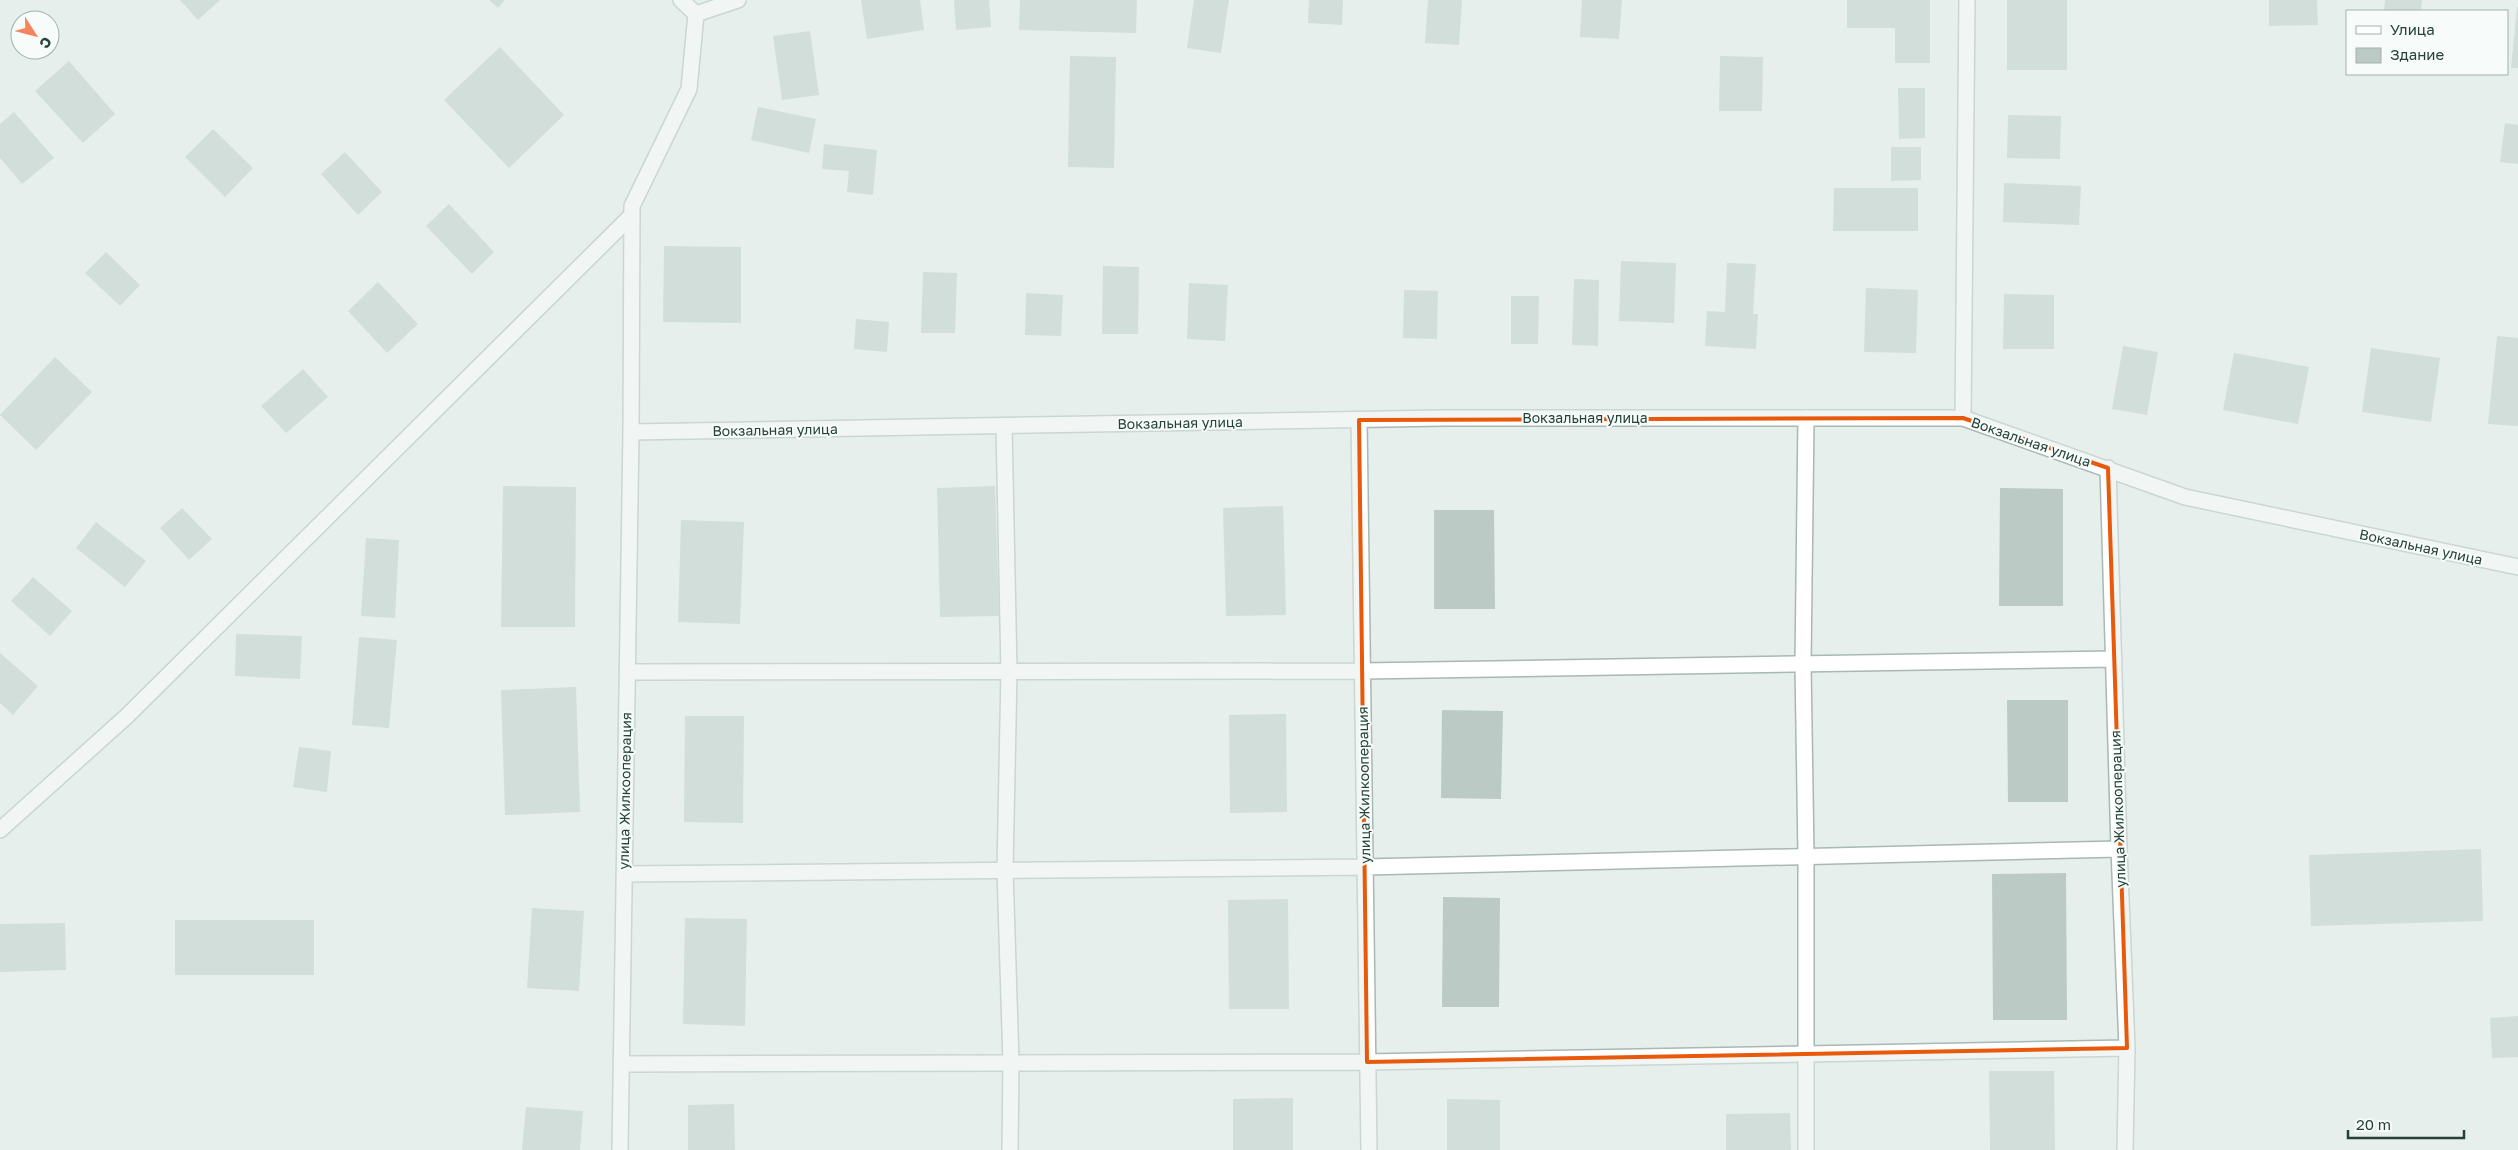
<svg xmlns="http://www.w3.org/2000/svg" width="2518" height="1150" font-family="'Golos Text',sans-serif">
<rect width="100%" height="100%" fill="#e6efeb"/>
<!-- building -->
<path fill="#bbcac4" d="M180,0H220L198,20Z
M489,0H505L498,8Z
M861,0H920L924,30L867,39Z
M954,0H989L991,27L956,30Z
M1020,0H1137L1136,33L1019,30Z
M1194,0H1229L1221,53L1187,48Z
M1309,0H1343L1342,25L1308,23Z
M1428,0H1462L1459,45L1425,43Z
M1582,0H1622L1619,39L1580,37Z
M1847,0H1930V63H1895V28H1847Z
M2007,0H2067V70H2007Z
M2269,0H2317L2318,25L2269,26Z
M2385,0H2422L2421,11H2384Z
M2517,7H2518V68H2511Z
M810,31L819,95L782,100L773,36Z
M500,47L564,115L509,168L444,100Z
M1070,56L1116,57L1114,168L1068,167Z
M1720,56L1763,57L1762,111H1719Z
M69,61L115,114L83,143L35,91Z
M1898,88H1925V138L1899,139Z
M758,107L816,119L809,153L751,140Z
M14,112L54,158L22,184L0,158V124Z
M2008,115L2061,116L2060,159L2007,158Z
M2505,123L2518,125V164L2500,162Z
M213,129L253,168L225,197L185,157Z
M824,144L877,150L873,195L847,192L849,171L822,169Z
M1891,147H1921V180L1891,181Z
M345,152L382,192L358,215L321,174Z
M2004,183L2081,186L2079,225L2003,222Z
M1834,188H1918V231H1833Z
M449,204L494,252L472,274L426,226Z
M664,246L741,247V323L663,322Z
M106,252L140,285L120,306L85,273Z
M1621,261L1676,263L1674,323L1619,321Z
M1727,263L1756,264L1753,314H1758L1756,349L1705,346L1707,311L1725,312Z
M1103,266L1139,267L1138,334H1102Z
M923,272L957,273L955,333H921Z
M1574,279L1599,280L1598,346L1572,345Z
M378,282L418,324L387,353L348,311Z
M1189,283L1228,285L1225,341L1187,339Z
M1866,288L1918,290L1916,353L1864,352Z
M1404,290L1438,291L1437,339L1403,338Z
M1026,293L1063,295L1061,336L1025,335Z
M2004,294L2054,295V349H2003Z
M1511,296H1539L1538,344H1511Z
M856,319L889,322L887,352L854,349Z
M2497,336L2518,338V426L2488,424Z
M2123,346L2158,352L2147,415L2112,409Z
M2371,348L2440,358L2431,422L2362,412Z
M2234,353L2309,367L2298,424L2223,410Z
M55,357L92,392L36,450L0,415Z
M303,369L328,397L286,433L261,406Z
M503,486L576,487L575,627H501Z
M995,486L999,616L940,617L937,488Z
M2000,488L2063,489V606H1999Z
M1283,506L1286,615L1226,616L1223,508Z
M182,508L212,539L189,560L160,528Z
M1434,510H1494L1495,609H1434Z
M681,520L744,522L740,624L678,622Z
M96,522L146,561L125,587L76,548Z
M366,538L399,540L395,618L361,616Z
M33,577L72,611L50,636L11,601Z
M236,634L302,636L300,679L235,676Z
M359,637L397,640L389,728L352,725Z
M0,653L38,686L13,715L0,703Z
M576,687L580,812L505,815L501,690Z
M2007,700H2068V802H2008Z
M1442,710L1503,711L1501,799L1441,798Z
M1286,714L1287,812L1230,813L1229,715Z
M685,716H744L743,823L684,822Z
M299,747L331,751L327,792L293,787Z
M2481,849L2483,921L2311,926L2309,855Z
M2066,873L2067,1020H1993L1992,874Z
M1443,897L1500,898L1499,1007H1442Z
M1288,899L1289,1009H1229L1228,900Z
M532,908L584,911L579,991L527,988Z
M685,918L747,919L745,1026L683,1024Z
M175,920H314V975H175Z
M65,923L66,970L0,972V924Z
M2518,1016V1057L2492,1058L2490,1018Z
M1989,1071H2054L2055,1150H1990Z
M1293,1098V1150H1233V1099Z
M1447,1099L1500,1100V1150H1447Z
M734,1104L735,1150H688V1105Z
M526,1107L583,1111L580,1150H522Z
M1790,1113L1791,1150H1726V1114Z"/>
<g fill="none" stroke-linecap="round" stroke-linejoin="round">
<!-- service casing -->
<g stroke="#a8b8b2" stroke-width="18">
<path id="service" d="M1806,418L1803,664L1806,856V1150
M1004,426L1009,672L1005,870L1011,1063L1010,1150"/>
</g>
<!-- minor casing -->
<g stroke="#a8b8b2" stroke-width="18">
<path id="minor" d="M681,0L696,14
M696,14L738,0
M1963,418L1967,0
M1359,420L1369,1150
M631,432L1443,418H1963L2185,497L2518,567
M2108,468L2119,849L2127,1048L2125,1150
M627,672L1362,671L2114,659
M0,830L127,716L631,216
M624,874L1365,867L2119,849
M621,1064L1367,1062L2127,1048
M620,1150L631,432L632,206L689,89L696,14"/>
</g>
<!-- service -->
<use href="#service" stroke="#fff" stroke-width="15"/>
<!-- minor -->
<use href="#minor" stroke="#fff" stroke-width="15"/>
</g>
<!-- marked area -->
<path d="M0 0H2518V1150H0ZM1963,418L2108,468L2127,1048L1367,1062L1359,420Z" fill="#e6efeb" fill-opacity=".55" fill-rule="evenodd"/>
<path fill="none" stroke="#e8590c" stroke-width="4" stroke-linejoin="round" d="M1963,418L2108,468L2127,1048L1367,1062L1359,420Z"/>
<g text-anchor="middle" stroke-width="4" stroke-linejoin="round" paint-order="stroke">
<!-- street labels -->
<g font-size="14" fill="#24423a" stroke="#f7fbf9">
<text x="1585" y="423">Вокзальная улица</text>
<text transform="translate(1180 423) rotate(-1)" y="5">Вокзальная улица</text>
<text transform="translate(775 430) rotate(-1)" y="5">Вокзальная улица</text>
<text transform="translate(2031 442) rotate(19)" y="5">Вокзальная улица</text>
<text transform="translate(2421 547) rotate(12)" y="5">Вокзальная улица</text>
<text transform="translate(1364 785) rotate(-91)" y="5">улица Жилкооперация</text>
<text transform="translate(625 791) rotate(-89)" y="5">улица Жилкооперация</text>
<text transform="translate(2118 809) rotate(-92)" y="5">улица Жилкооперация</text>
</g>
</g>
<!-- legend -->
<rect x="2346" y="10" width="162" height="65" fill="#f7fbf9" stroke="#a3b1ad"/>
<rect x="2356" y="26" width="25" height="8" fill="#ffffff" stroke="#a3b1ad"/>
<text x="2390" y="35" font-size="15" fill="#24423a">Улица</text>
<rect x="2356" y="48" width="25" height="15" fill="#bbcac4" stroke="#a3b1ad"/>
<text x="2390" y="60" font-size="15" fill="#24423a">Здание</text>
<!-- north arrow -->
<g transform="translate(35 35) rotate(126)"><circle r="24" fill="#f7fbf9" stroke="#a3b1ad"/>
<path d="M0-4L9 19L0 12L-9 19Z" fill="#f4845f"/>
<text y="-8" font-size="14" font-weight="bold" text-anchor="middle" fill="#24423a">С</text>
</g>
<!-- scale -->
<path d="M2348 1130v8h116v-8" fill="none" stroke="#24423a" stroke-width="2.5"/>
<text x="2356" y="1130" font-size="15" fill="#24423a" stroke="#f7fbf9" stroke-width="4" paint-order="stroke">20 m</text>
</svg>
